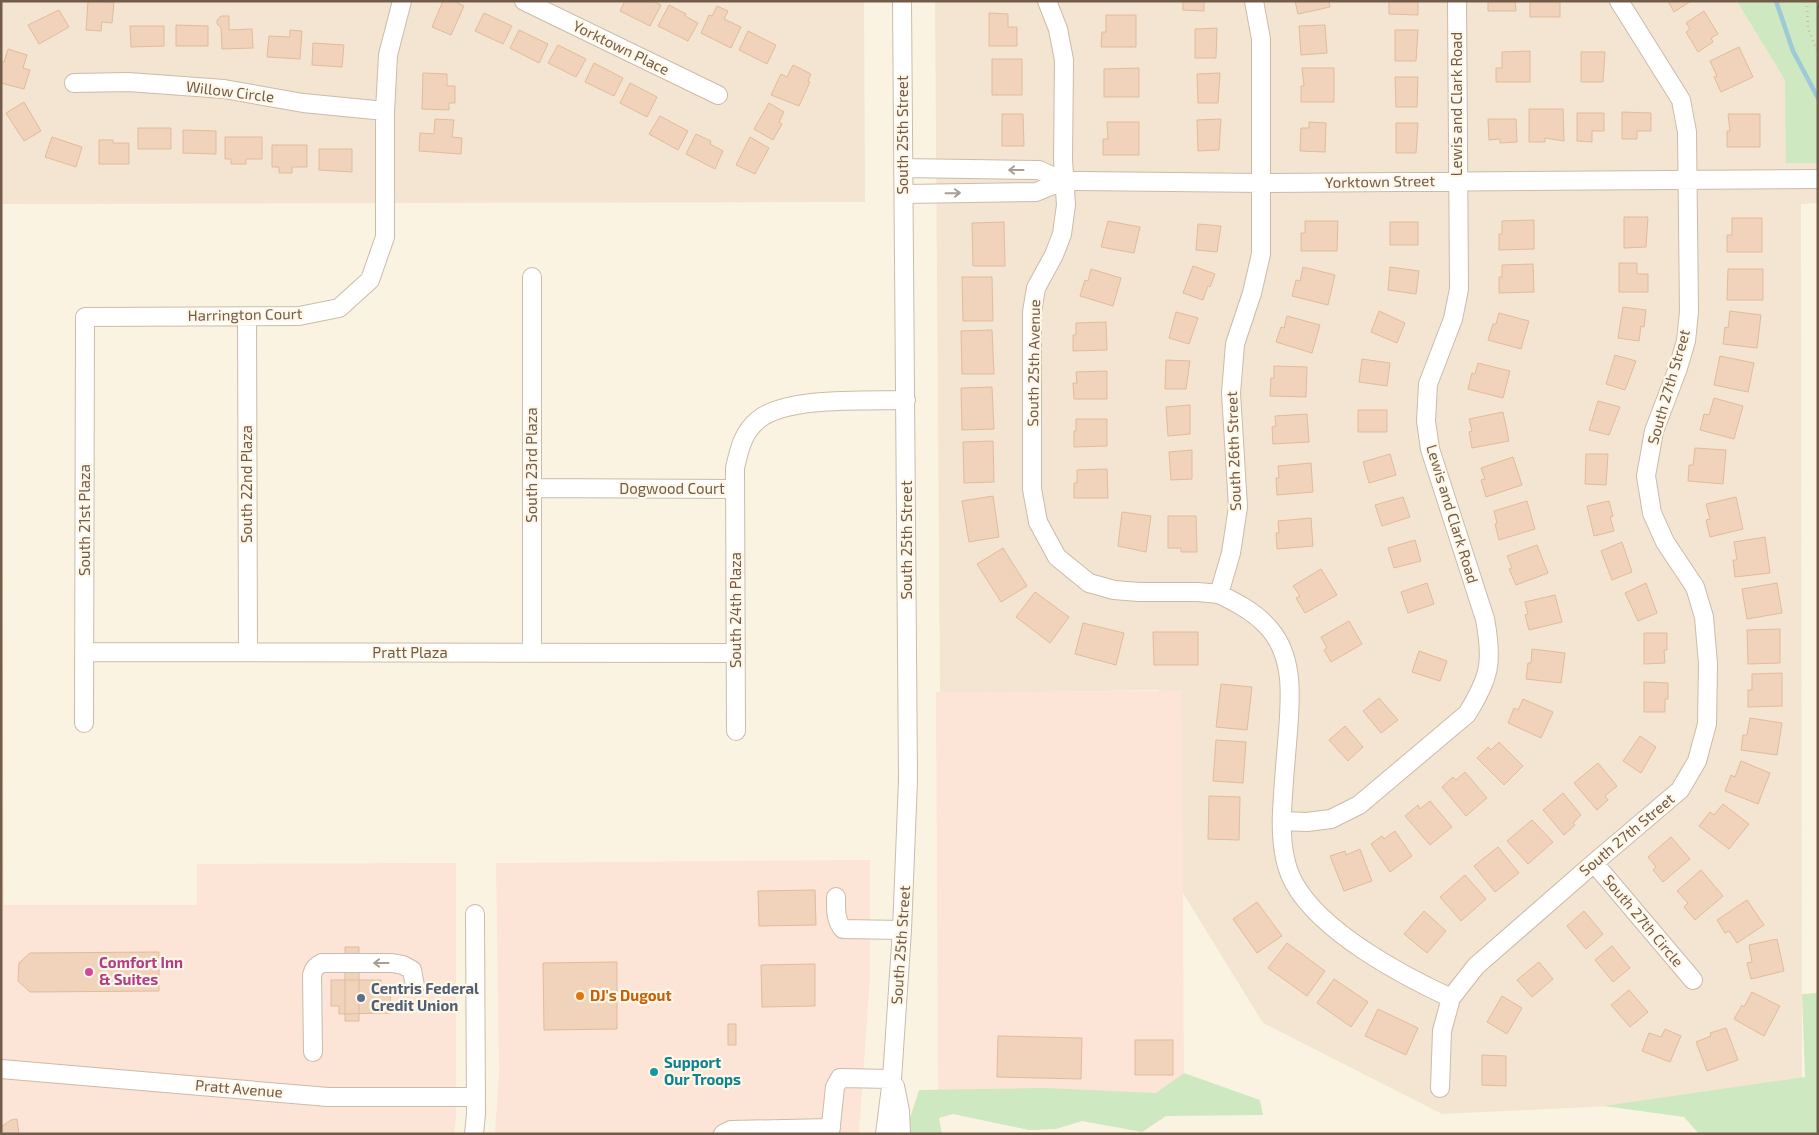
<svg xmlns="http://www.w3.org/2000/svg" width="1819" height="1135" font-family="'Exo 2',sans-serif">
<rect width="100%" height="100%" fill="#fbf3e2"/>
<!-- residential -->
<path fill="#f3e5d1" d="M1,1H864L865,202L1,204Z
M935,1H1818V203L1801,204L1802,1097L1442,1114L1263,1023L1178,885L1179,705L1158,690L940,694Z"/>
<!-- commercial -->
<path fill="#fce4d6" d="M1,336L4,905H197V864L456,863V1117L454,1134H1Z
M1182,691L1184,1097L938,1098L936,692Z
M870,860V977L859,1134H495L499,1071L496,863Z"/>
<!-- green -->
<path fill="#cee8c1" d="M1737,1H1818V163H1786L1785,80Z
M1818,993V1134H1699L1684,1117L1604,1106L1805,1077L1802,994Z
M1184,1073L1260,1100L1263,1115L1166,1116L1142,1132L1082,1121L1056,1129L1029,1130L953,1114L939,1118L942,1134H910V1118L919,1090L1044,1088L1156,1093Z"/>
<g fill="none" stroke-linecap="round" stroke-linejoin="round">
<!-- stream -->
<path stroke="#9ec9d6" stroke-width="4.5" d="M1776,1L1793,51L1818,98"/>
</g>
<!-- building -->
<path fill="#f0d3ba" stroke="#e2bb9b" d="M88,1L114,2L112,23L102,22L101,31L86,30Z
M443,1H454L464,6L451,35L432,27Z
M625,1H653L661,5L650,26L620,11Z
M1183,1H1204V11L1183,10Z
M1295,1H1329L1330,7L1298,14Z
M1389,1H1418V15L1389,14Z
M1488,1H1515L1516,11H1488Z
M1530,1H1560V17H1530Z
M1668,1H1691L1674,12Z
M669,5L686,14L685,16L698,23L688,41L658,26Z
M717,6L728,11L724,19L741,27L731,48L701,33L709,15L712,16Z
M59,10L69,27L39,44L28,25Z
M1704,11L1718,34L1711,38L1713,42L1698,52L1686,32L1690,29L1686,23Z
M484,13L512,26L503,44L475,31Z
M989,13L1008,14V27H1017V46H989Z
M1106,15H1136V47H1101L1102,32H1106Z
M221,16H229V30L252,29L253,48L222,49L221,27L217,24V20Z
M176,25L208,26V46H176Z
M1325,25L1327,53L1301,55L1299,26Z
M130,26H164V46L131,47Z
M1217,28L1216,58H1195V29Z
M290,30L302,31L300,59L267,57L269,36L290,37Z
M519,30L548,44L539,63L510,48Z
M1395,30H1418L1416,61H1395Z
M748,31L776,45L767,64L739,50Z
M313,43L344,45L342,67L312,65Z
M558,45L586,59L576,77L548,63Z
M1739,47L1753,77L1721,92L1714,77L1717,76L1710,61Z
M8,49L27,55L23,68L30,70L24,89L1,83V62H4Z
M1530,51V82H1496V68H1502V52Z
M1581,52H1605L1603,82H1581Z
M992,59H1022V95H992Z
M594,63L623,78L614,96L585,82Z
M793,65L811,74L808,81L810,82L799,106L771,95L781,74L787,77Z
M1139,68V97H1104V69Z
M1302,68H1334V102H1301V86H1304Z
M423,73L447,74V86H455V103H449V110L422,109Z
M1220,73L1218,103H1198L1197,74Z
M1395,77H1418L1417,107H1396Z
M630,83L657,97L647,117L620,103Z
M24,102L41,131L24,141L6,113Z
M769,103L784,112L779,122L782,124L773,140L754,129Z
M1529,109H1563L1564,141L1545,138V142H1529Z
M1622,112L1651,113V131H1637V139H1622Z
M1577,113H1604V131H1592V142L1577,141Z
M1002,114H1023L1024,146H1002Z
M1728,114H1760V147H1727V131H1730Z
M660,116L688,131L678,150L649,134Z
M435,119L454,120L452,137L462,138L461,154L419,151L420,133L434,134Z
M1221,119L1219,150L1198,151L1197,120Z
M1488,119H1516L1517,142L1500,143V139L1489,140Z
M1107,122H1139V155H1103V139H1108Z
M1309,122L1326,123L1325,152L1300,151L1301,128H1309Z
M1396,123H1418L1416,153H1396Z
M138,128H171V149H138Z
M183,130L216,131V154L183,153Z
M696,134L711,141L710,144L723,151L715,169L686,154Z
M52,137L82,147L76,167L45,157Z
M225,137H262V159H246V164H231V159H225Z
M750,137L769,148L755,174L736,165Z
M99,140H113V143H129V164H99Z
M272,145H307V167H292V173H279V167H272Z
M319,149H352V172L319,170Z
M1624,217H1648L1646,247L1624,248Z
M1732,218H1762V252H1727V235H1732Z
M1534,220V249L1499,250V234H1502V221Z
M1108,221L1140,227L1134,253L1101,247Z
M1305,221H1338L1337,251H1301V233H1305Z
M1004,222L1005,266H973L972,223Z
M1390,222H1418V245H1390Z
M1198,224L1221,226L1217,252L1196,250Z
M1619,263H1637V274H1648V292H1619Z
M1533,264L1534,292L1499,293V277H1502V265Z
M1193,266L1215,274L1210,287L1208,286L1203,300L1183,293Z
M1303,267L1335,275L1328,305L1292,296L1296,280L1300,281Z
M1390,267L1419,271L1416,294L1388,290Z
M1091,269L1121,278L1113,306L1080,296L1085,280L1088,281Z
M1728,269H1763V300H1727Z
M962,277H992L993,321H963Z
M1623,307L1646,310L1644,327L1641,326L1639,341L1618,338Z
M1379,311L1405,323L1397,343L1371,332Z
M1730,311L1761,315L1757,348L1723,344L1725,327L1728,328Z
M1176,312L1198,318L1189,344L1169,338Z
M1499,313L1529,321L1521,349L1488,340L1493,324H1496Z
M1287,316L1320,325L1312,353L1276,342L1281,327L1284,328Z
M1106,322L1107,350L1073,351V335H1076V323Z
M992,330L994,374H962L961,331Z
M1615,355L1636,361L1625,390L1606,384Z
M1720,356L1754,363L1748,392L1714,385Z
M1362,359L1390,363L1387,386L1359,382Z
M1166,360L1190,361L1186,389H1165Z
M1478,363L1510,371L1503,398L1468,389L1472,373L1475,374Z
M1274,366L1307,367L1306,397L1270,396L1271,378H1274Z
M1107,371V399H1074L1073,383H1077L1076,372Z
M992,387L994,429L962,430L961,388Z
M1714,398L1743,406L1734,439L1700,430L1704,414L1709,415Z
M1598,401L1620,407L1609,435L1589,430Z
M1190,405V434L1168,436L1166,407Z
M1358,410H1387V432H1358Z
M1503,412L1509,441L1472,448L1469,432L1472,431L1469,419Z
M1307,414L1309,442L1273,444L1272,427L1276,426L1275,416Z
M1076,419H1107V446L1074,447V431H1076Z
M993,441L994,482L964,483L963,442Z
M1695,448L1726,450L1723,484L1688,481L1689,465H1693Z
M1192,450V479L1171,480L1169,452Z
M1390,454L1396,475L1369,483L1363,462Z
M1586,454H1608L1606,485L1585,484Z
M1513,457L1522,485L1486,497L1481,480L1485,479L1481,468Z
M1311,463L1313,492L1277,495L1276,478H1279L1278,466Z
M1107,469L1108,498H1074V483H1077V470Z
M993,496L999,537L969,542L962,501Z
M1403,497L1410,517L1382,526L1375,505Z
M1736,497L1743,529L1710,537L1706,520L1710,519L1706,504Z
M1527,501L1535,529L1499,540L1495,524L1497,523L1494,511Z
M1609,501L1613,516L1610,517L1614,531L1594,536L1587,506Z
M1122,512L1151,516L1146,552L1118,546Z
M1168,516H1196L1197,552H1181V548H1168Z
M1311,518L1313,546L1277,549L1276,533H1279L1278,521Z
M1765,537L1770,573L1735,577L1733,560H1737L1734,542Z
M1415,540L1421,561L1394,568L1388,548Z
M1622,542L1632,572L1612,580L1601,551Z
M1537,545L1548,573L1516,585L1509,569L1512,568L1507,556Z
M1003,548L1027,586L1001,602L977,564Z
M1321,569L1337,595L1305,613L1296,598L1300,596L1293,586Z
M1427,583L1434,604L1408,613L1401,592Z
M1646,583L1657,613L1638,621L1625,593Z
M1777,583L1782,613L1747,619L1742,589Z
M1035,592L1069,617L1050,643L1016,617Z
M1555,595L1562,622L1529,630L1525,615L1528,614L1525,602Z
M1349,621L1362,644L1331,662L1324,650L1327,648L1321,637Z
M1083,623L1124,633L1116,665L1075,654Z
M1780,629V663L1748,664L1747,630Z
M1153,632H1198V665H1154Z
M1644,633H1667V650H1664L1665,663L1644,664Z
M1532,649L1565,653L1561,683L1526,679L1528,663H1531Z
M1419,651L1447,661L1440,681L1412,672Z
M1782,673V706L1748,707V690H1752V674Z
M1644,682L1668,683V699H1665V712H1644Z
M1221,684L1252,687L1247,730L1216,727Z
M1379,698L1398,720L1381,733L1363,711Z
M1523,699L1553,712L1541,738L1508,723L1514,708L1518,710Z
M1750,718L1782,723L1777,755L1741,750L1743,735H1747Z
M1345,726L1363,747L1348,761L1329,740Z
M1640,736L1656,747L1641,773L1623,761Z
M1216,740L1246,742L1243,783L1213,781Z
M1499,742L1523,766L1504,785L1477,758L1488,747L1491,750Z
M1741,761L1770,773L1758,804L1725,791L1731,775L1735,777Z
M1598,763L1617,786L1605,796L1608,800L1597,810L1574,783Z
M1465,772L1487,798L1466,816L1442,787L1453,777L1456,780Z
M1563,793L1581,815L1573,823L1575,825L1564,835L1543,810Z
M1209,796L1240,797L1239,840L1208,839Z
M1430,801L1452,827L1430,845L1405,816L1418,805L1420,809Z
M1723,804L1749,824L1729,849L1699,826L1710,812L1714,815Z
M1532,820L1553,842L1528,864L1507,841Z
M1395,831L1412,856L1390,872L1371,844L1382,836L1384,839Z
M1671,837L1690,859L1663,882L1653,870L1656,867L1648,857Z
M1498,847L1519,873L1495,892L1474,866Z
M1360,849L1372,881L1344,891L1330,856L1345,851L1346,855Z
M1701,870L1723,896L1695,920L1684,907L1688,903L1677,891Z
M1465,875L1486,899L1461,921L1440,897Z
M815,890L816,925L759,926L758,891Z
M1747,900L1764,925L1737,943L1729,931L1725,933L1717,920Z
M1257,902L1282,936L1257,953L1233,919Z
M1424,911L1446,931L1427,953L1404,934Z
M1584,911L1603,934L1586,949L1567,926Z
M1777,939L1784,971L1751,979L1747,963L1752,962L1749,945Z
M1287,943L1325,971L1307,996L1268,968Z
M1612,946L1630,968L1613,982L1595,960Z
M345,947H359V1021H345Z
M159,952V991L30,992L18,981L19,963L30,953Z
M617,962V1029L544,1030L543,963Z
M1539,962L1553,979L1532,997L1517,980Z
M815,964V1006L762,1007L761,965Z
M1334,979L1368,1002L1351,1027L1317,1003Z
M331,980H381V991H390L391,1013L339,1014V1006H331Z
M1629,990L1648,1012L1630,1027L1611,1005Z
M1752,992L1780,1006L1764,1036L1734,1019L1742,1005L1744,1007Z
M1502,996L1522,1008L1507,1034L1487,1022Z
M1378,1009L1418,1028L1406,1055L1365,1036Z
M728,1024H736V1045H728Z
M1726,1028L1738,1060L1707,1071L1696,1042L1711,1036L1710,1033Z
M1665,1029L1681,1036L1670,1062L1642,1051L1649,1033L1661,1037Z
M998,1036L1082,1038L1081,1079L997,1077Z
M1135,1040H1173V1075H1135Z
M1482,1055L1506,1056V1086L1482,1085Z
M17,1119L19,1134H1V1127L11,1120Z"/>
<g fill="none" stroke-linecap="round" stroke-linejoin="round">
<!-- minor casing -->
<g stroke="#ccbba9" stroke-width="20">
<path id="minor" d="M524,1L718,95
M1047,1L1058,29L1064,60L1063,160L1066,205L1062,234L1054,255L1036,288L1032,312V489L1038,522L1057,557L1089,583L1114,590L1139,592H1198L1219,594
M1254,1L1261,39V254L1252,293L1235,344L1231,393L1238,507L1231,553L1219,594C1235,602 1253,611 1266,625C1297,656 1290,704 1287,744C1285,767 1283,790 1282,812C1281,834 1283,863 1294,883C1321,932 1401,975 1451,998
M74,83L128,82L224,89L303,103L385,111
M903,168L1039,170L1063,181H1079L1262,183L1818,179
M904,194L1036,192L1063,181
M247,317L248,652
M532,488L735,489
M84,652L736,653
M532,653V277
M84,723L85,317L299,316L339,308L370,280L385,237V111L388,55L402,1
M736,731L735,468C739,450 743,432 758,420C786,396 869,401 906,400
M1282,821L1307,822L1331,819L1359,805L1467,714C1490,677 1493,662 1485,619L1430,449L1426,421L1428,384L1453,319L1459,289L1457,1
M1594,863L1693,980
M836,897C836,908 835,920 843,929L902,930
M313,1052L312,975C314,968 316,966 322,963H392L403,965L412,970L415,986
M1,1069L328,1097H476
M895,1086L900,1111L901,1134
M1440,1088L1442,1031L1451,998L1476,966L1594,863L1680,790L1697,761L1707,724L1708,664L1704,617L1695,587L1665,542L1652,513L1646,476L1654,431L1678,368L1686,341L1689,312L1687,132L1681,100L1619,1
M474,1134L476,1114L475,914
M723,1134L731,1130L831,1128
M830,1134L835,1087L840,1078L892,1079
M885,1134L892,1079L902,930L908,780L902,1"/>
</g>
<!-- path -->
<path stroke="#d4b79e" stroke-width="2.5" stroke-dasharray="1 4" stroke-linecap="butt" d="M1807,1L1808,28L1818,53"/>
<!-- minor -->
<use href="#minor" stroke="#fff" stroke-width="18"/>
</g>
<!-- one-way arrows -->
<defs><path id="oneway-shaft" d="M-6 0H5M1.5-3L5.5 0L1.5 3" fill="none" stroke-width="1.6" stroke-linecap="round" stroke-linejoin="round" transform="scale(1.25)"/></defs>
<g stroke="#aa9d92">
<use href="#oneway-shaft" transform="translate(1016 170) rotate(-180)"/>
<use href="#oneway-shaft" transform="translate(953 193) rotate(-1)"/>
<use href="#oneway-shaft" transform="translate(381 963) rotate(180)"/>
</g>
<!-- markers -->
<circle fill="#d1479c" stroke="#fff7e8" stroke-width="2" cx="89" cy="972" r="5"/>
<circle fill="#e8710a" stroke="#fff7e8" stroke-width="2" cx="580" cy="996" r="5"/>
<circle fill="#5c6f8a" stroke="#fff7e8" stroke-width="2" cx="361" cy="998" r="5"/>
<circle fill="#0f9aa8" stroke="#fff7e8" stroke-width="2" cx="654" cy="1072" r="5"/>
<g text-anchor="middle" stroke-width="4.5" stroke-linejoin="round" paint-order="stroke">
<!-- street labels -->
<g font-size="15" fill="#725b49" stroke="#fff7e8">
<text transform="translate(621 48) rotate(26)" y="5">Yorktown Place</text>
<text transform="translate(230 92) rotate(7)" y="5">Willow Circle</text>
<text transform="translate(1457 104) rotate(-90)" y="5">Lewis and Clark Road</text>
<text transform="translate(903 135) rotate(-90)" y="5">South 25th Street</text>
<text transform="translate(1380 182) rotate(-1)" y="5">Yorktown Street</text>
<text transform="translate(245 315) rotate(-1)" y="5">Harrington Court</text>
<text transform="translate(1034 363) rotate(-89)" y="5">South 25th Avenue</text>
<text transform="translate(1669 387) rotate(-74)" y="5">South 27th Street</text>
<text transform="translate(1234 451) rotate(-92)" y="5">South 26th Street</text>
<text transform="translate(532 465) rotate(-90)" y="5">South 23rd Plaza</text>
<text transform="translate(247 484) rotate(-90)" y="5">South 22nd Plaza</text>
<text x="672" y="494">Dogwood Court</text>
<text transform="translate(1452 514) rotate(73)" y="5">Lewis and Clark Road</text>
<text transform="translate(85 520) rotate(-90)" y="5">South 21st Plaza</text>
<text transform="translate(907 540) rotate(-90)" y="5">South 25th Street</text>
<text transform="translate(736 610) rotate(-90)" y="5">South 24th Plaza</text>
<text x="410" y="658">Pratt Plaza</text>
<text transform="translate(1627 835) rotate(-40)" y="5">South 27th Street</text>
<text transform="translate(1643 921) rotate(50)" y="5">South 27th Circle</text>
<text transform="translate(901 945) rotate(-86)" y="5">South 25th Street</text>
<text transform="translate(239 1089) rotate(5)" y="5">Pratt Avenue</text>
</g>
<!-- hotel labels -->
<g font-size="15" font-weight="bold" fill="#b23c85" stroke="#fff7e8" text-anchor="start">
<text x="99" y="968">Comfort Inn<tspan x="99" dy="17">&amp; Suites</tspan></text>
</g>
<!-- service labels -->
<g font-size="15" font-weight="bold" fill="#4e5e75" stroke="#fff7e8" text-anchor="start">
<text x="371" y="994">Centris Federal<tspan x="371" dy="17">Credit Union</tspan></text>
</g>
<!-- food labels -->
<g font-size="15" font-weight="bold" fill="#c56008" stroke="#fff7e8" text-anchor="start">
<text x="590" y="1001">DJ's Dugout</text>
</g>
<!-- culture labels -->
<g font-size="15" font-weight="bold" fill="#0d838f" stroke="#fff7e8" text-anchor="start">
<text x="664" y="1068">Support<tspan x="664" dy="17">Our Troops</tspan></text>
</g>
</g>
<!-- border -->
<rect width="1819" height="1135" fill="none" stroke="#725b49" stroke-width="5"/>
</svg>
